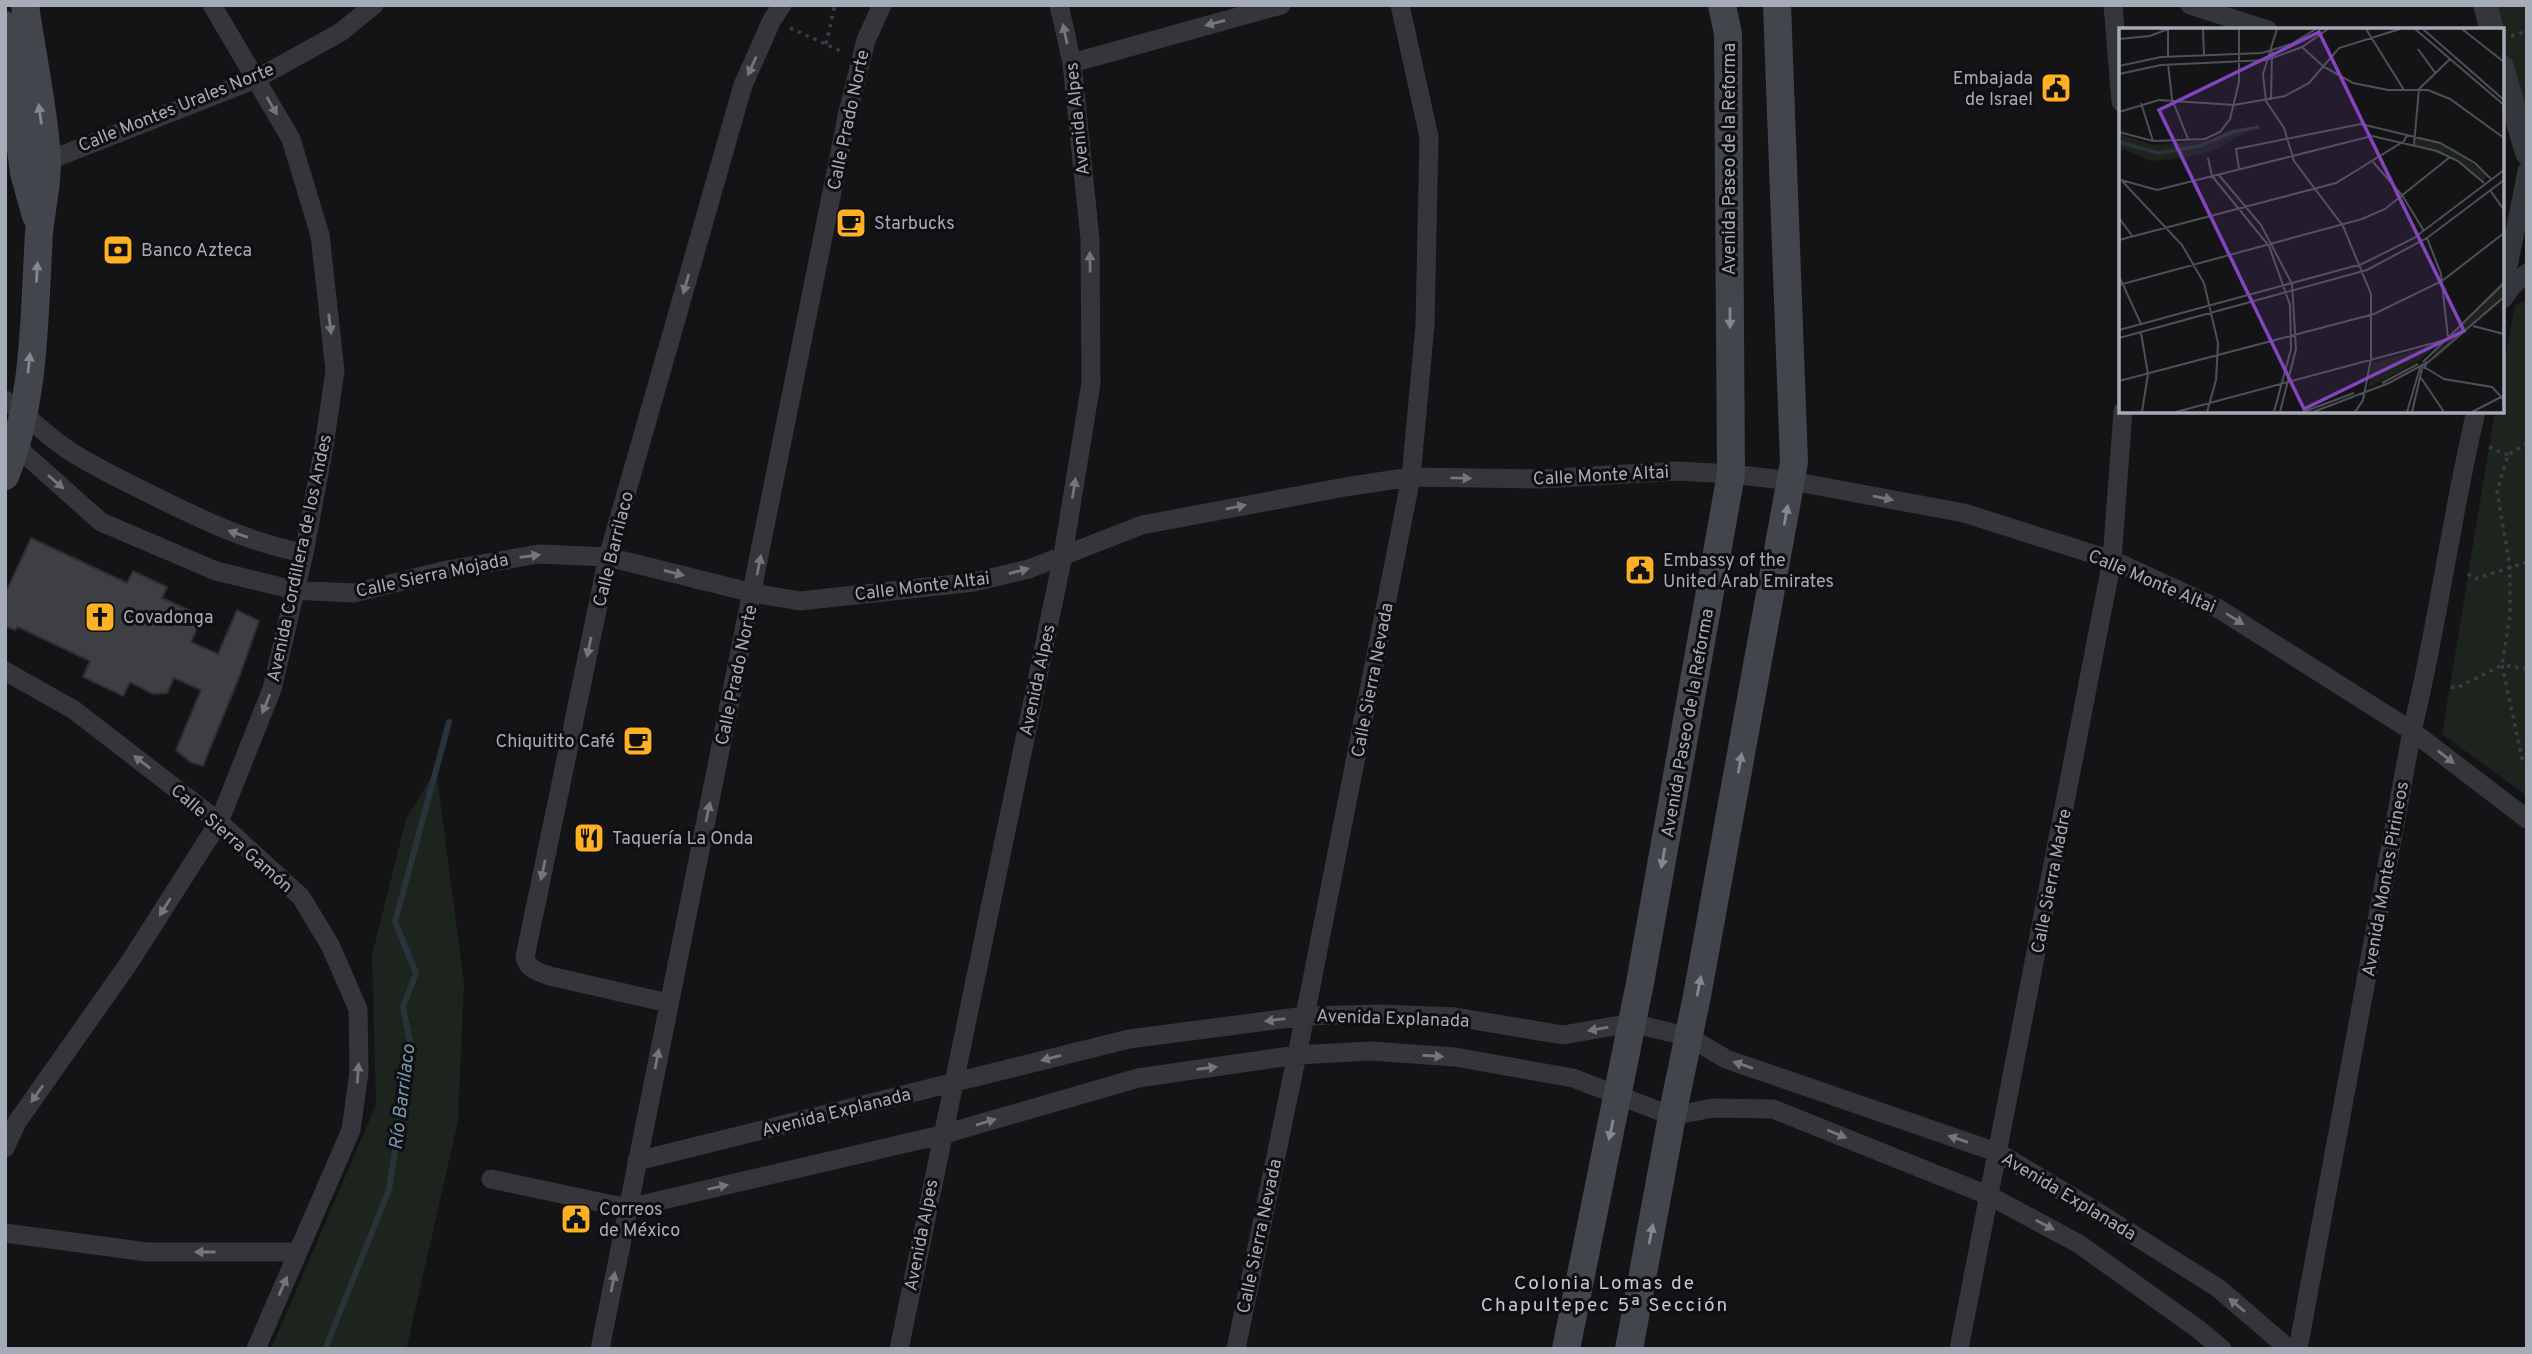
<svg xmlns="http://www.w3.org/2000/svg" width="2532" height="1354" font-family="Overpass,sans-serif">
<rect width="100%" height="100%" fill="#141416"/>
<!-- green -->
<path fill="#1c241d" d="M2490,5H2527V122L2502,45V30Z
M2527,300V796L2442,734L2495,411H2502V373L2515,305Z
M436,769L464,983L458,1121L407,1346L406,1349H271L376,1105L372,955L406,819Z"/>
<g fill="none" stroke-linecap="round" stroke-linejoin="round">
<!-- stream -->
<path stroke="#29333b" stroke-width="6" d="M325,1349L389,1190L411,1047L403,1007L416,973L395,922L449,722"/>
</g>
<!-- building -->
<path fill="#3e3f43" stroke="#2e2e32" stroke-width="2" d="M31,538L127,583L133,571L167,587L162,598L191,611L199,624L191,642L218,654L237,610L259,621L240,675L203,766L190,762L176,750L201,690L174,678L167,693L153,694L130,682L123,696L83,677L90,661L18,627L15,630L5,626V594Z"/>
<g fill="none" stroke-linecap="round" stroke-linejoin="round">
<!-- path -->
<path stroke="#3b3d43" stroke-width="3.5" stroke-dasharray="3.5 5" stroke-linecap="butt" d="M790,28L843,52
M2511,36L2527,31
M826,44L835,5
M2489,447L2508,455
M2468,574L2475,579L2527,562
M2527,669L2502,665L2522,759L2527,766
M2451,687L2457,688L2502,665L2510,616V567L2497,491L2508,455L2527,443"/>
<!-- minor -->
<path stroke="#35363b" stroke-width="19" d="M2113,5L2121,102
M2190,5L2268,30
M1072,63L1281,5
M47,161L256,79L341,32L374,5
M2502,297L2527,171
M2503,299L2513,285L2527,273
M5,400C29,416 49,439 73,453C95,467 120,479 144,491C196,517 246,542 304,553
M9,440L101,522L216,571L294,590L354,593L447,570L539,554L608,557L753,593L800,601L974,582L1029,569L1142,525L1345,487L1411,477L1541,479L1678,471L1731,474L1792,481L1964,513L2112,560L2219,609L2412,731L2527,819
M5,671L74,710L219,822L301,897L330,945L358,1009L359,1072L351,1130L256,1349
M668,1003L550,976C539,972 528,970 525,957L608,557L743,85L772,20L782,5
M5,1148L17,1122L129,963L219,822L272,689L304,553L324,446L335,371L320,235L291,139L212,5
M637,1161L1129,1039L1305,1016L1382,1014L1455,1017L1563,1035L1632,1023L1689,1037L1726,1059L1999,1153L2094,1210L2218,1288L2289,1349
M491,1179L628,1208L941,1135L1138,1078L1297,1055L1371,1051L1455,1057L1573,1078L1672,1116L1713,1108L1773,1109L1990,1196L2079,1244L2198,1329L2222,1349
M5,1233L147,1252H298
M600,1349C681,936 767,525 848,112L866,40L882,5
M899,1349L1063,555L1091,383L1090,239L1072,63L1059,5
M1236,1349L1305,1016L1411,477L1425,325L1429,137L1400,5
M1959,1349L2112,560L2123,411
M2298,1349L2412,731C2438,625 2451,517 2476,411"/>
<!-- tertiary -->
<path stroke="#35363b" stroke-width="24" d="M2485,5L2492,30
M2502,67L2527,153"/>
<!-- secondary -->
<path stroke="#43454c" stroke-width="28" d="M5,25L24,173L36,216
M5,476C36,400 34,314 39,233C41,209 48,183 47,159C44,108 32,56 25,5
M1566,1349L1640,983L1731,474L1728,34L1722,5
M1629,1349L1672,1116L1697,996L1794,462L1777,5"/>
</g>
<!-- one-way arrows -->
<defs><path id="oneway-solid" d="M-6-.8H1V-3.2L6.5 0L1 3.2V.8H-6Z" transform="scale(1.75)"/></defs>
<g fill="#73767f">
<use href="#oneway-solid" transform="translate(1215 23) rotate(165)"/>
<use href="#oneway-solid" transform="translate(1065 34) rotate(-102)"/>
<use href="#oneway-solid" transform="translate(752 66) rotate(114)"/>
<use href="#oneway-solid" transform="translate(272 106) rotate(60)"/>
<use href="#oneway-solid" transform="translate(1090 262) rotate(-91)"/>
<use href="#oneway-solid" transform="translate(686 284) rotate(106)"/>
<use href="#oneway-solid" transform="translate(330 324) rotate(83)"/>
<use href="#oneway-solid" transform="translate(1461 478) rotate(1)"/>
<use href="#oneway-solid" transform="translate(56 482) rotate(41)"/>
<use href="#oneway-solid" transform="translate(1074 488) rotate(-81)"/>
<use href="#oneway-solid" transform="translate(1883 498) rotate(11)"/>
<use href="#oneway-solid" transform="translate(1236 507) rotate(-11)"/>
<use href="#oneway-solid" transform="translate(238 534) rotate(-161)"/>
<use href="#oneway-solid" transform="translate(530 556) rotate(-8)"/>
<use href="#oneway-solid" transform="translate(759 565) rotate(-79)"/>
<use href="#oneway-solid" transform="translate(1019 571) rotate(-15)"/>
<use href="#oneway-solid" transform="translate(674 573) rotate(14)"/>
<use href="#oneway-solid" transform="translate(2235 619) rotate(32)"/>
<use href="#oneway-solid" transform="translate(589 647) rotate(102)"/>
<use href="#oneway-solid" transform="translate(266 704) rotate(112)"/>
<use href="#oneway-solid" transform="translate(2446 757) rotate(38)"/>
<use href="#oneway-solid" transform="translate(142 762) rotate(-142)"/>
<use href="#oneway-solid" transform="translate(708 812) rotate(-78)"/>
<use href="#oneway-solid" transform="translate(543 870) rotate(102)"/>
<use href="#oneway-solid" transform="translate(165 907) rotate(122)"/>
<use href="#oneway-solid" transform="translate(1275 1020) rotate(173)"/>
<use href="#oneway-solid" transform="translate(1598 1029) rotate(170)"/>
<use href="#oneway-solid" transform="translate(1433 1056) rotate(4)"/>
<use href="#oneway-solid" transform="translate(1051 1058) rotate(166)"/>
<use href="#oneway-solid" transform="translate(657 1059) rotate(-79)"/>
<use href="#oneway-solid" transform="translate(1743 1065) rotate(-161)"/>
<use href="#oneway-solid" transform="translate(1207 1068) rotate(-8)"/>
<use href="#oneway-solid" transform="translate(358 1073) rotate(-86)"/>
<use href="#oneway-solid" transform="translate(37 1094) rotate(125)"/>
<use href="#oneway-solid" transform="translate(986 1122) rotate(-17)"/>
<use href="#oneway-solid" transform="translate(1837 1134) rotate(22)"/>
<use href="#oneway-solid" transform="translate(1958 1139) rotate(-161)"/>
<use href="#oneway-solid" transform="translate(718 1187) rotate(-13)"/>
<use href="#oneway-solid" transform="translate(2045 1225) rotate(28)"/>
<use href="#oneway-solid" transform="translate(205 1252) rotate(180)"/>
<use href="#oneway-solid" transform="translate(613 1282) rotate(-79)"/>
<use href="#oneway-solid" transform="translate(283 1286) rotate(-66)"/>
<use href="#oneway-solid" transform="translate(2237 1305) rotate(-140)"/>
</g>
<g fill="#838792">
<use href="#oneway-solid" transform="translate(40 114) rotate(-98)"/>
<use href="#oneway-solid" transform="translate(37 272) rotate(-87)"/>
<use href="#oneway-solid" transform="translate(1730 318) rotate(90)"/>
<use href="#oneway-solid" transform="translate(29 363) rotate(-84)"/>
<use href="#oneway-solid" transform="translate(1786 515) rotate(-80)"/>
<use href="#oneway-solid" transform="translate(1740 763) rotate(-80)"/>
<use href="#oneway-solid" transform="translate(1663 858) rotate(100)"/>
<use href="#oneway-solid" transform="translate(1699 986) rotate(-79)"/>
<use href="#oneway-solid" transform="translate(1611 1130) rotate(102)"/>
<use href="#oneway-solid" transform="translate(1651 1234) rotate(-79)"/>
</g>
<!-- icons -->
<defs>
<g id="civic-square" transform="scale(1.575)"><rect x="-9" y="-9" width="18" height="18" rx="4" fill="#ffb123" stroke="#0f0f11"/><path d="M-.6-6.5H3V-4.5H.6V-3L4-1V1h2V6H-6V1h2V-1L-.6-3ZM-1.2 2.5V6h2.4V2.5Z" fill="#111"/></g>
<g id="cafe-square" transform="scale(1.575)"><rect x="-9" y="-9" width="18" height="18" rx="4" fill="#ffb123" stroke="#0f0f11"/><path d="M-5.5-4.5H6V0H3Q3 3.5 0 3.5H-2.5Q-5.5 3.5-5.5 0ZM3-3.2v2h1.7v-2ZM-6 4.5H4V6H-6Z" fill="#111"/></g>
<g id="bank-square" transform="scale(1.575)"><rect x="-9" y="-9" width="18" height="18" rx="4" fill="#ffb123" stroke="#0f0f11"/><path d="M-6-4H6V4H-6ZM0-2.3a2.3 2.3 0 1 0 0 4.6a2.3 2.3 0 1 0 0-4.6Z" fill="#111"/></g>
<g id="church-square" transform="scale(1.575)"><rect x="-9" y="-9" width="18" height="18" rx="4" fill="#ffb123" stroke="#0f0f11"/><path d="M-1.2-6h2.4v3.5h3.3v2.4h-3.3V6h-2.4V-.1h-3.3v-2.4h3.3Z" fill="#111"/></g>
<g id="restaurant-square" transform="scale(1.575)"><rect x="-9" y="-9" width="18" height="18" rx="4" fill="#ffb123" stroke="#0f0f11"/><path d="M-5-6h1v4h1v-4h1v4h1v-4h1v5L-1.5 .5V6h-2V.5L-5-1ZM5-6V6H3V1.5H1.5Q1.5-4 5-6Z" fill="#111"/></g>
</defs>
<g fill-rule="evenodd">
<use href="#civic-square" x="2056" y="88"/>
<use href="#cafe-square" x="851" y="223"/>
<use href="#bank-square" x="118" y="250"/>
<use href="#civic-square" x="1640" y="570"/>
<use href="#church-square" x="100" y="617"/>
<use href="#cafe-square" x="638" y="741"/>
<use href="#restaurant-square" x="589" y="838"/>
<use href="#civic-square" x="576" y="1219"/>
</g>
<g text-anchor="middle" stroke-width="6" stroke-linejoin="round" paint-order="stroke">
<!-- poi labels -->
<g font-size="18" fill="#a5abb7" stroke="#0f0f11" text-anchor="start">
<text x="2033" y="84" text-anchor="end">Embajada<tspan x="2033" dy="21">de Israel</tspan></text>
<text x="874" y="229">Starbucks</text>
<text x="141" y="256">Banco Azteca</text>
<text x="1663" y="566">Embassy of the<tspan x="1663" dy="21">United Arab Emirates</tspan></text>
<text x="123" y="623">Covadonga</text>
<text x="615" y="747" text-anchor="end">Chiquitito Café</text>
<text x="612" y="844">Taquería La Onda</text>
<text x="599" y="1215">Correos<tspan x="599" dy="21">de México</tspan></text>
</g>
<!-- street labels -->
<g font-size="18" fill="#a5abb7" stroke="#0f0f11">
<text transform="translate(176 107) rotate(-22)" y="6">Calle Montes Urales Norte</text>
<text transform="translate(1077 119) rotate(-96)" y="6">Avenida Alpes</text>
<text transform="translate(848 120) rotate(-78)" y="6">Calle Prado Norte</text>
<text transform="translate(1729 159) rotate(-90)" y="6">Avenida Paseo de la Reforma</text>
<text transform="translate(1601 475) rotate(-3)" y="6">Calle Monte Altai</text>
<text transform="translate(613 549) rotate(-76)" y="6">Calle Barrilaco</text>
<text transform="translate(299 558) rotate(-78)" y="6">Avenida Cordillera de los Andes</text>
<text transform="translate(432 575) rotate(-12)" y="6">Calle Sierra Mojada</text>
<text transform="translate(2152 581) rotate(23)" y="6">Calle Monte Altai</text>
<text transform="translate(922 586) rotate(-7)" y="6">Calle Monte Altai</text>
<text transform="translate(736 675) rotate(-78)" y="6">Calle Prado Norte</text>
<text transform="translate(1037 680) rotate(-78)" y="6">Avenida Alpes</text>
<text transform="translate(1372 680) rotate(-79)" y="6">Calle Sierra Nevada</text>
<text transform="translate(1687 723) rotate(-80)" y="6">Avenida Paseo de la Reforma</text>
<text transform="translate(232 838) rotate(41)" y="6">Calle Sierra Gamón</text>
<text transform="translate(2385 879) rotate(-80)" y="6">Avenida Montes Pirineos</text>
<text transform="translate(2051 881) rotate(-79)" y="6">Calle Sierra Madre</text>
<text transform="translate(1393 1018) rotate(2)" y="6">Avenida Explanada</text>
<text transform="translate(836 1112) rotate(-14)" y="6">Avenida Explanada</text>
<text transform="translate(2069 1196) rotate(31)" y="6">Avenida Explanada</text>
<text transform="translate(921 1235) rotate(-79)" y="6">Avenida Alpes</text>
<text transform="translate(1259 1236) rotate(-78)" y="6">Calle Sierra Nevada</text>
</g>
<!-- water labels -->
<g font-size="19" font-style="italic" fill="#799ab5" stroke="#0f0f11">
<text transform="translate(401 1097) rotate(-83)" y="7">Río Barrilaco</text>
</g>
<!-- neighbourhood labels -->
<g font-size="19" letter-spacing="2" fill="#c6cad3" stroke="#0f0f11">
<text x="1605" y="1289">Colonia Lomas de<tspan x="1605" dy="22">Chapultepec 5ª Sección</tspan></text>
</g>
</g>
<!-- overview -->
<g transform="translate(2119 28)">
<rect width="385" height="385" fill="#141416"/>
<path d="M134,100L94,123L64,130L32,133L0,120V106L35,117L91,112L108,103ZM296,109L334,120L368,147L365,155L339,133L295,117ZM385,252V268L317,331L314,325ZM308,319L312,322L298,334L249,360L254,335Z" fill="#1c241d"/>
<path fill="none" stroke="#29333b" stroke-width="3.5" d="M0,114L39,125L81,118L113,104L140,99"/>
<path fill="none" stroke="#4e5056" stroke-width="2" d="M49,1V28M84,1L85,28M158,1L144,46L147,73L165,100L175,133L224,198L252,266V331L244,372L236,384M247,1L285,62M296,1L385,77M304,1L385,72M343,1L385,34M0,11L31,8L49,1M183,19L205,39L234,55L269,62H309L331,71L385,110M299,21L317,46M49,36L53,71L69,111M0,38L42,29L143,25L172,16L197,1M0,46L42,37L148,32L183,19L209,1M152,72L153,23M22,75L34,113M0,84L40,72L115,77L166,68L190,55L220,20L281,1M0,104L34,113L86,111L101,104L111,91L120,54V1M295,117L300,61L331,31M89,130L93,148L150,218L171,277L172,321L155,384M254,134L283,167L305,203M120,141L117,121L242,96L321,115L356,135L372,151M99,146L142,197L173,256L177,321L161,384M2,152L38,162L253,108L318,123L339,133L365,155M3,153L63,217L85,255L99,315L97,352L88,384M371,162L385,182M0,190L14,209M308,210L322,246L329,310M0,212L217,155L285,113L288,107M0,248L22,296M0,257L243,191L266,181L331,129M354,298L385,306M0,302L243,236L295,210L385,142M22,305L29,346L23,384M0,310L248,242L308,210L385,152M304,334L385,255M307,336L385,269M307,340L325,351L373,359L385,372M302,350L325,384M0,353L255,286L323,253L385,205M263,355L299,336M57,384L326,312M184,384L235,365M194,384L270,355L307,335L306,340L300,339M288,384L301,340M293,384L303,341M353,384L384,368"/>
<path fill="#8345bd" fill-opacity="0.15" stroke="#8345bd" stroke-width="3.5" d="M200,4L345,303L185,381L40,82Z"/>
<rect width="385" height="385" fill="none" stroke="#a5abb7" stroke-width="3.5"/>
</g>
<!-- border -->
<rect width="2532" height="1354" fill="none" stroke="#a5abb7" stroke-width="14"/>
</svg>
